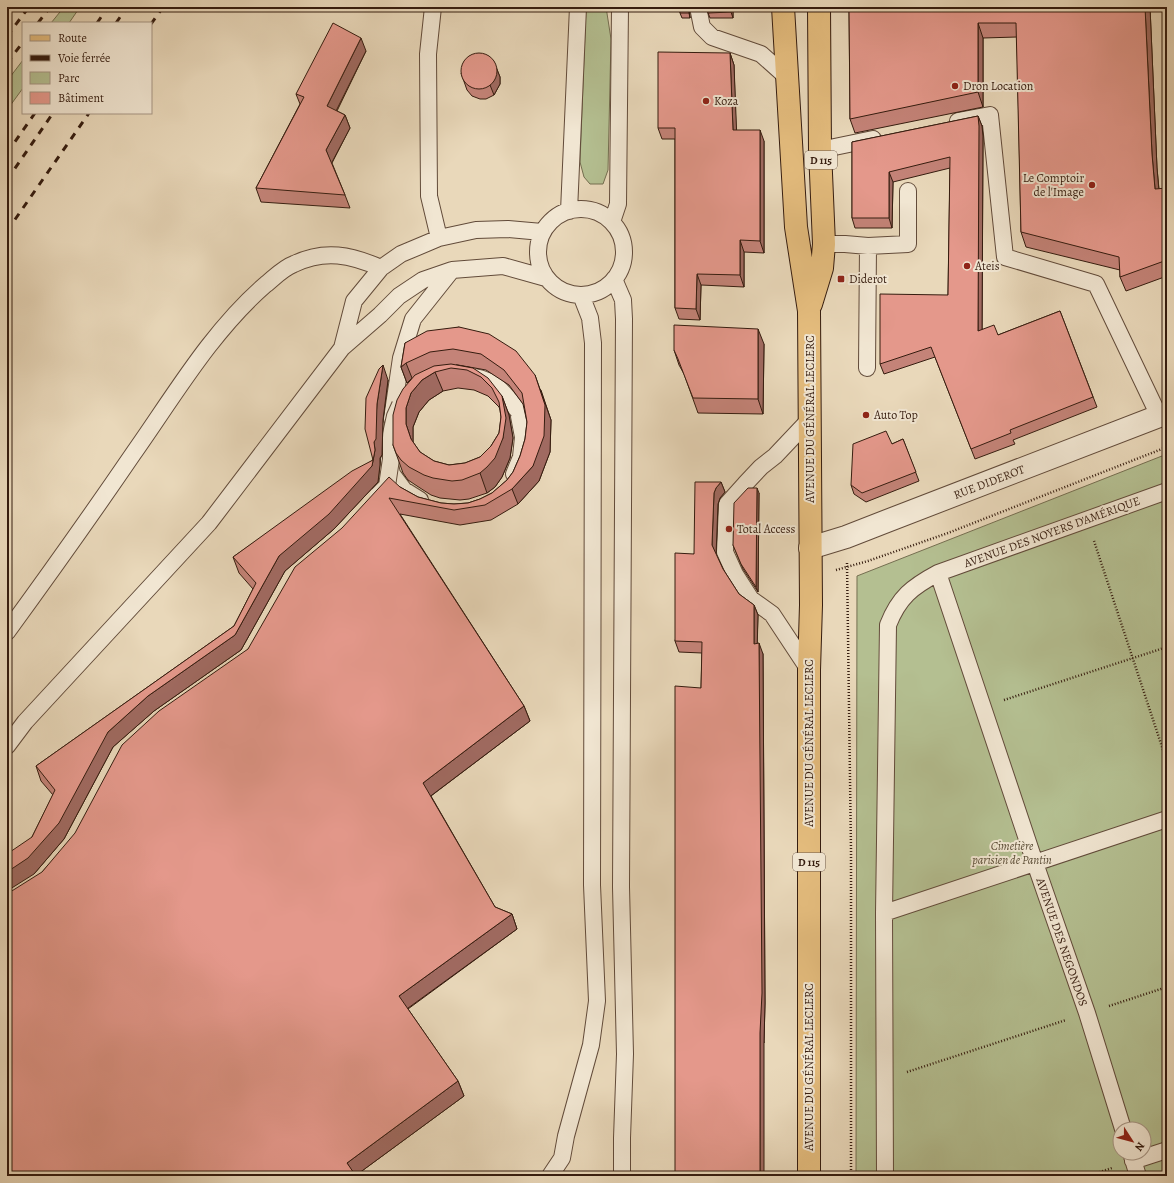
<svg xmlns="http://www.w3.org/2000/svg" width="1174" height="1183" font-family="Alegreya,serif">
<rect width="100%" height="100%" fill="#e9d8ba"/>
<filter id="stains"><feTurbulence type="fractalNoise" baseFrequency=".005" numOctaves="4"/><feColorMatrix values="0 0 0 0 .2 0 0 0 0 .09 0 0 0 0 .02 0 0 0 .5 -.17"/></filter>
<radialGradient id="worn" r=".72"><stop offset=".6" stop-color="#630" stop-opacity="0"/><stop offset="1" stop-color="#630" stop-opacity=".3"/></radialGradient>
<!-- green -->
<path fill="#b4bf91" stroke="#746e50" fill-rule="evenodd" d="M64,7H80L69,23H51Z
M586,7H606L611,39L608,170L603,184H590L584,177L580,162Z
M23,60V88L7,110V81Z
M1167,454V1176H856L857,576ZM1120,1129H1144V1153H1120Z"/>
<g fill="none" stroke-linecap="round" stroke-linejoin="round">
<!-- lane casing -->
<g stroke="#624b3a" stroke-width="18">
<path id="lane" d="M433,7L428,54L429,196L439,238
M698,7L702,27L712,37L761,54L789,79
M958,121L990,115L1005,257L1096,284L1159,416
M820,150L873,139
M538 252a43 43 0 1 1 86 0a43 43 0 1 1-86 0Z
M569,211L578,7
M612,222L618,204L620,7
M824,244H845L868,246L908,244V191
M614,279L623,300L624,319L621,887L625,1054L622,1138V1176
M342,348L354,301L381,268L401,254L439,238L476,230L508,229L542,232
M867,368L868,246
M392,419L401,358L413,319L452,270L503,266L546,278
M389,460L392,474L404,490L420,500
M514,474L521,457L523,437L518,411
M938,573L1035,863L1087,1013L1123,1129
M7,632C50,573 92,514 133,454C174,396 211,332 265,285C274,278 283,268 294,264C325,249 351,255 381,268
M809,670L772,614L751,599L735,574L725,552L727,504L745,484L761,467L775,456L810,419
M7,746L25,722L209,523L342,348L380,315L399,296L423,280L452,270
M884,913L1167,819
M1131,1153L1138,1176
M1133,1161L1167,1150
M550,1176L562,1158L566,1136L591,1045L597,1001L592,885L593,343L590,318L581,295
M885,1176L884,913L888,625C899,597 912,587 938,573L1167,491"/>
</g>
<!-- street casing -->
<g stroke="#624b3a" stroke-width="24">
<path id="street" d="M810,548L846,537L887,521L1167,413"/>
</g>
<!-- primary casing -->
<g stroke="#351c0f" stroke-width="24">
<path id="primary" d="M783,7L796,227L809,311L811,605L809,670V1176
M811,304L822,268L824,244L820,150L819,7"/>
</g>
<!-- path -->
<path stroke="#351c0f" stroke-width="2.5" stroke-dasharray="1 2" stroke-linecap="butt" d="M1094,541L1167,762
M847,563L851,850V1176
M836,570L868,561L948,533L1167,447
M1004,700L1167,647
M1109,1006L1167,987
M907,1072L1066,1020
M1088,1176L1112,1168"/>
<!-- lane -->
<use href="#lane" stroke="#f1e6d2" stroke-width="16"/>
<!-- street -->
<use href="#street" stroke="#f1e6d2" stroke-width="22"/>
<!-- primary -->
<use href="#primary" stroke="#e4bc7d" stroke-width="22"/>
<!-- rail -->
<path stroke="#351c0f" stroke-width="3" stroke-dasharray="7 7" stroke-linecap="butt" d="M38,23L50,7
M97,23L108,7
M116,23L127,7
M151,24L163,7
M7,36L29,7
M7,63L23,42
M7,153L35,113
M7,180L53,113
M7,231L89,113"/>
<!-- lane-bridge casing -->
<g stroke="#624b3a" stroke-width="18" stroke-linecap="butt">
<path id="lane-bridge" d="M474,377C497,381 505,394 518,411
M378,495L387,486L391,459V434L395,416L400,405"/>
</g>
<!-- lane-bridge -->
<use href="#lane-bridge" stroke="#f1e6d2" stroke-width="16"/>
</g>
<!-- wall -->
<path fill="#c48378" stroke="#351c0f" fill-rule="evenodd" d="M680,7H689L690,18H682L680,13Z
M733,7V18H710L708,13Z
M849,7H1150L1157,168L1159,189L1167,188V276L1126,291L1120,277V270L1026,247L1021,232L1017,37L983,38V107L855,133L850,119Z
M366,51L337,111L345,115L350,128L332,163L345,195L350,208L261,202L256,188L300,104L296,94Z
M730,53L734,65L736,130L764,141V253L744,252V287L701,285L700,320L679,319L675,308V139H662L658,128Z
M496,67L500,77V84L494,95L486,99H480L472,96L467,90L461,73Z
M978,116L982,126L983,136L982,329L998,335L1060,311L1097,407L1013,440L1015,444L975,459L935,357L884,374L880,364L948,295L950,168L893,182L892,228H855L852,218V142Z
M459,327L541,390L551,420L550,452L539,481L518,504L491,520L460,525L400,514L524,706L530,721L431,796L495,907L512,914L517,929L408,1009L458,1081L464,1096L355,1176L42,872L248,649L400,487L418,497L441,503L454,504L468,503L480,499L492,493L507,480L513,472L520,456L525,439L527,422L523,404L509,385L486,370L458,365H456L473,368L502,396L509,415L513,438L510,458L502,477L495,487L487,493L469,499L460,500L440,498L431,495L417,486L408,480L403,473L393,445L411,379L407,383L401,367L405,343ZM458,388L474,390L488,396L499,407L500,410L501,417L499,433L491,446L480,457L465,463L449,465L434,461L420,452L413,442V427L419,412L429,400L443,391Z
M764,344L763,414L698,413L684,374L679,365L674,350Z
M388,380L383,420L382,455L380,458V465L378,482L334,529L285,571L241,650L154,711L113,747L64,839L34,874L32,837L53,795L41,781L36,766L234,626L253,589L239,573L233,557L373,460Z
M903,439L919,481L866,502L854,494L851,485L892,444Z
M721,482L725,492L720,498L718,504L716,554L723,569L739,594L754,605L758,615L757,644L763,654L765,1003L764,1043L701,688L702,653L679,652L675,641L694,554Z
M759,493L758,592L743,569L733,545Z"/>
<!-- shaded-wall -->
<path fill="#a06a61" stroke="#351c0f" d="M688,7H689L690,18L689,13Z
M731,7H733V18L731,12Z
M1145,7H1150L1157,168L1160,203L1155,189L1152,154Z
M978,23L983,38V107L978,92Z
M361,38L366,51L332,119L327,106Z
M730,53L734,65L737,141L733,130Z
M496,67L500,77V84L494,95L490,85Z
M345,115L350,128L331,164L326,150Z
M978,116L982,126L983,136L982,341L978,331Z
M760,130L764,141V253L760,241Z
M889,172L893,182L892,228L889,218Z
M740,240L744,252V287L740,275Z
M697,274L701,285L700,320L696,309Z
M758,329L764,344L763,414L758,399Z
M406,363L412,378L407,383L401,367Z
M383,365L388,380L383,420L382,455L380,458V465L378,482L334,529L285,571L241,650L154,711L113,747L64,839L34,874L7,891V872L108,732L148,696L235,635L279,556L372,466L375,450L374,442L377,404Z
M435,372L443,391L429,400L419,412L413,427V444L411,439L406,424V408L411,393L422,380Z
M535,375L551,420L550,452L539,481L518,504L512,489L533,466Z
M502,396L509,415L513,438L510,458L502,477L495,487L487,493L480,473L503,438Z
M721,482L725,492L720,498L718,504L716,556L712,545L714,493L716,488Z
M757,488L759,493L758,592L756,587Z
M754,605L758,615L757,654L754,644Z
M759,643L763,654L765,1003L764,1043V1176H760Z
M524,706L530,721L428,798L423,783Z
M512,914L517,929L404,1011L399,996Z
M458,1081L464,1096L355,1176L347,1163Z"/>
<!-- building -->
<path fill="#e4988b" stroke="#351c0f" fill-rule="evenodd" d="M680,7H688L689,13H680Z
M706,7H731V12L708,13Z
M849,7H1145L1152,154L1155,189L1167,188V260L1120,277L1119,257L1021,232L1016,23H978V92L850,119Z
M333,23L361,38L327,106L345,115L326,150L345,195L256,188L304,97L296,94Z
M658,52L730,53L733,130H760V241L740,240V275L697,274L696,309L675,308V128H658Z
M461 71a18 18 0 1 1 36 0a18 18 0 1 1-36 0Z
M978,116L979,126L978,331L994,325L998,335L1060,311L1093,397L1010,430L1011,433L971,449L931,347L880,364V294L948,295L950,157L889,172V218H852V142Z
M674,325L758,329V399L693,398L678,359L674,350Z
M459,327L489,334L516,351L535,375L545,405L544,436L533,466L512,489L485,505L454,510L389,498L524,706L423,783L495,907L512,914L399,996L458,1081L347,1163L356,1176H7V894L42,872L75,833L122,745L159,711L248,649L295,567L342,528L389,477L400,487L418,497L441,503L454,504L468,503L480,499L492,493L507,480L513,472L520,456L525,439L527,422L522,393L504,370L481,354L453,349L430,352L406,363L401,367L405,343L427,331Z
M451,364L473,368L488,378L502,396L506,418L503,438L495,458L487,467L480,473L462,480L452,481L433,478L424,475L409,467L401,460L396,453L393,445V415L397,400L403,389L415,375L434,366ZM451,368L467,370L481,377L492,388L499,402L501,417L499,433L491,446L480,457L465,463L449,465L434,461L420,452L411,439L406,424V408L411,393L422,380L435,372Z
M383,365L377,404L376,439L374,442L375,450L372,466L329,514L279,556L235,635L148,696L108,732L59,823L28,858L7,872V854L32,837L55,790L36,766L234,626L256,583L233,557L352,471L373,460L365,429L366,398L379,369Z
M886,431L892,444L903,439L916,472L862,493L851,485L853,444Z
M695,482H721L716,488L714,493L712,545L723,569L739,594L754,605V644L759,643L762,993L760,1033V1176H675V686L701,688L702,642L675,641V553L694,554Z
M748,488H757L756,587L741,564L733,545L734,503Z"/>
<!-- markers -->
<g fill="#8f2418" stroke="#f1e6d2" stroke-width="1.5">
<circle cx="955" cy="86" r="4"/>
<circle cx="706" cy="101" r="4"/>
<circle cx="1092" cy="185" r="4"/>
<circle cx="967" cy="266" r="4"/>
<rect x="837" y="275" width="8" height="8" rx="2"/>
<circle cx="866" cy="415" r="4"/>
<circle cx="729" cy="529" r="4"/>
</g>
<g text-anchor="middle" stroke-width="4" stroke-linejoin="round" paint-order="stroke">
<!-- shield labels -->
<g fill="#f1e6d2" stroke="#6d594a" stroke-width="1">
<rect x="805" y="151" width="32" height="18" rx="3"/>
<rect x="793" y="853" width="32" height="18" rx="3"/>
</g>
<g font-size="11" font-weight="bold" fill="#351c0f">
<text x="821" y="164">D 115</text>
<text x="809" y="866">D 115</text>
</g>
<!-- poi labels -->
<g font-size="12" fill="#351c0f" stroke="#f1e6d2" text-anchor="start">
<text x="963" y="90">Dron Location</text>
<text x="714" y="105">Koza</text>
<text x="1084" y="182" text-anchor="end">Le Comptoir<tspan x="1084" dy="14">de l'Image</tspan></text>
<text x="975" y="270">Ateis</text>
<text x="849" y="283">Diderot</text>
<text x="874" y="419">Auto Top</text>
<text x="737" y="533">Total Access</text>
</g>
<!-- street labels -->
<g font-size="12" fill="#351c0f" stroke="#f1e6d2">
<text transform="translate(810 419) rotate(-90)" y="4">AVENUE DU GÉNÉRAL LECLERC</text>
<text transform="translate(989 482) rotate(-21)" y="4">RUE DIDEROT</text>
<text transform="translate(1052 532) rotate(-20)" y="4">AVENUE DES NOYERS D'AMÉRIQUE</text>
<text transform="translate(809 743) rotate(-90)" y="4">AVENUE DU GÉNÉRAL LECLERC</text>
<text transform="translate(1062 942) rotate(71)" y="4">AVENUE DES NEGONDOS</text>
<text transform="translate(809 1067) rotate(-90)" y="4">AVENUE DU GÉNÉRAL LECLERC</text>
</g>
<!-- park labels -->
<g font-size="12" font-style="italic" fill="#5b4d36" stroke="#f1e6d2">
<text x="1012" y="850">Cimetière<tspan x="1012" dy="14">parisien de Pantin</tspan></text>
</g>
</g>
<!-- margin -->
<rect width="1174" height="1183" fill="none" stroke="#e9d8ba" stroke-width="24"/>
<rect x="8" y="8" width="1158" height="1167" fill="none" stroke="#351c0f" stroke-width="2"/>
<rect x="12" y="12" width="1150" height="1159" fill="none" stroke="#351c0f"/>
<!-- legend -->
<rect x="22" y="22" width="130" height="92" fill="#f1e6d2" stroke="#a69584"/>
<rect x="30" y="35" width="20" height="6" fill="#e4bc7d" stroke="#a69584"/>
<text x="58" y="42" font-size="12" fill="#351c0f">Route</text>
<rect x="30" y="55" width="20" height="6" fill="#351c0f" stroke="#a69584"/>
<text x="58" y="62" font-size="12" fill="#351c0f">Voie ferrée</text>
<rect x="30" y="72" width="20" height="12" fill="#b4bf91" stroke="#a69584"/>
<text x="58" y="82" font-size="12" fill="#351c0f">Parc</text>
<rect x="30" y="92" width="20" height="12" fill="#e4988b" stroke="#a69584"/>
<text x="58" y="102" font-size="12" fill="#351c0f">Bâtiment</text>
<!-- north arrow -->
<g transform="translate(1132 1141) rotate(126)"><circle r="19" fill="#f1e6d2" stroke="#a69584"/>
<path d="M0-3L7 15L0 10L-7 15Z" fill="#8f2418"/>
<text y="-6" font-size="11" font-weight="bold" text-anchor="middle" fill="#351c0f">N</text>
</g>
<rect width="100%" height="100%" filter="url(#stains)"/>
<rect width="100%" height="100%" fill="url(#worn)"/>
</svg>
